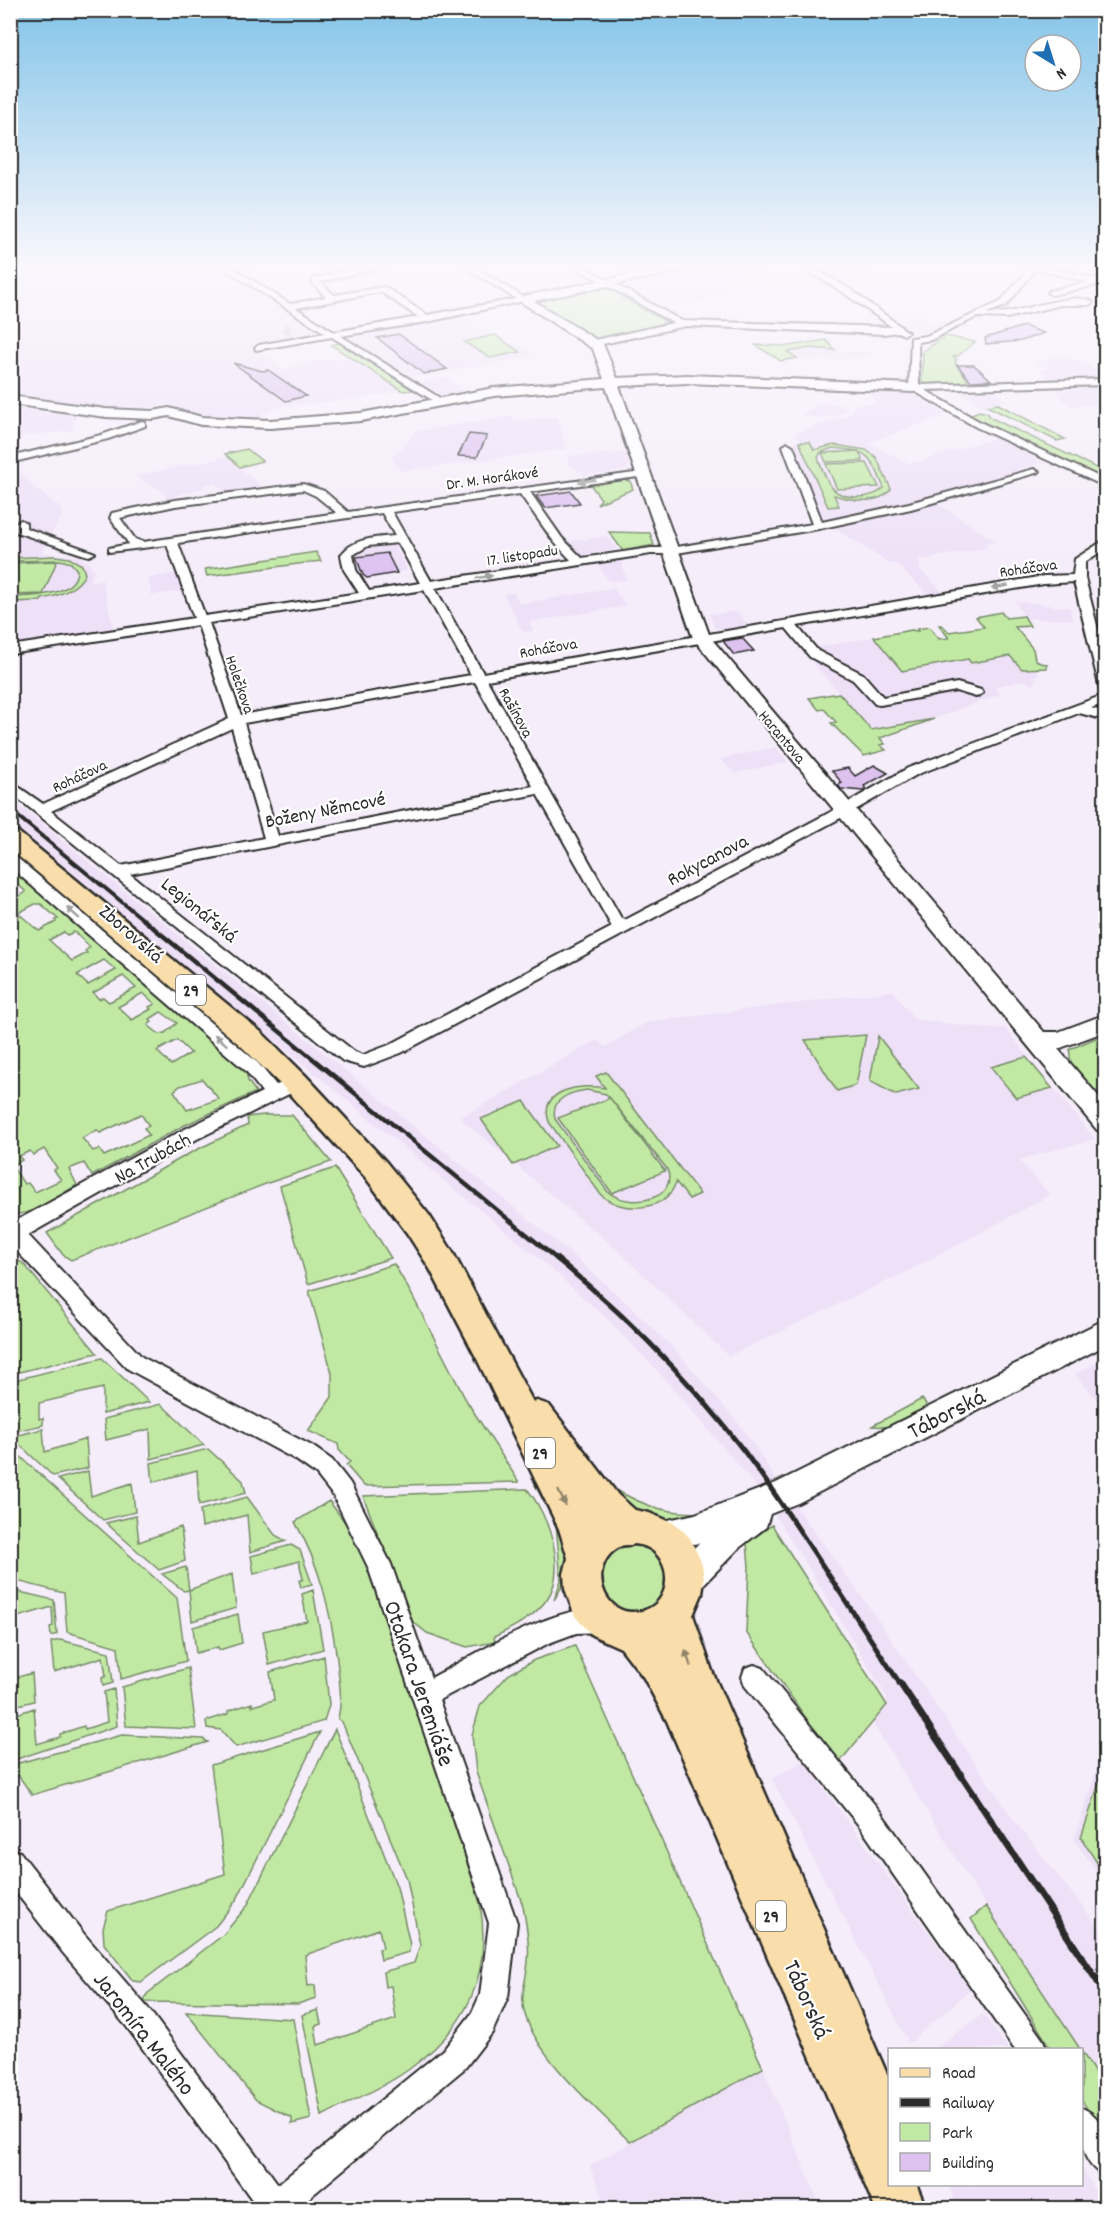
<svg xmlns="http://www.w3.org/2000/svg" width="1116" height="2219" font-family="Dekko,sans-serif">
<rect width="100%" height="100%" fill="#f5edfa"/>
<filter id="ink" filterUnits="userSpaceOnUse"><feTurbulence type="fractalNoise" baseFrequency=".0167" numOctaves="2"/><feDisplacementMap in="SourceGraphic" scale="12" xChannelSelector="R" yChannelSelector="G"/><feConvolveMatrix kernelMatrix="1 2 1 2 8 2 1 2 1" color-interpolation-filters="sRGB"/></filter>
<g filter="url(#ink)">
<!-- built -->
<path fill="#eee0f7" d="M11,266H27L32,269L54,266H243L272,284L247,287L322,333L254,348L286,371L295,365L313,361L350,357L403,391L357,399L283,406L263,413L262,417H196L166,404L136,411H121L11,396Z
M706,266H759L764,269L714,278L741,293L662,309L622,285Z
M812,266H882L839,281Z
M467,315L497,336L538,356L411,377L349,338Z
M909,315L950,325L924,335L906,329L896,322Z
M809,348L868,352L873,357L811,361L798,359L787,352Z
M1065,355L1086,363L1105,379L1051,381L1039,370L1048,368L1032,362Z
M447,377L464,392L442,396L422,383Z
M1105,386V402L1074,407L1061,398L1054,388Z
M996,390L1006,402L986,407L958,392Z
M869,391H906L946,414L869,443L910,464L995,438L1044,462L1019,469L1023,471L1014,474L907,503L828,520L822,519L794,443L802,439L794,436L797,432L846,416L855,405L876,403Z
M820,402L848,406L845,412L834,416L811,417L801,415Z
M20,408L77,415L71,431L20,436L22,439L11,441V412Z
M512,416L516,420L558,417L566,449L401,471L391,457L404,446L402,444L407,443L415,431Z
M625,453L630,466H627L628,470L585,475L570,465L568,456Z
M226,457L264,488L226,493L214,483L204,485V488L177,495L174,498L177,503L168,504L164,493L160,490L134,476Z
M11,464L36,489L62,509V515L52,533H37L32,537L47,543L42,553L76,556L81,554L83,556L81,558L89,563L93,570L90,582L102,580L114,631L11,648Z
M937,503L995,541L984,544L988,548L919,560L920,570L944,593L929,595L896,564H890L832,526Z
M606,536L617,549L581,555L570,541Z
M389,543L394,544L408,570L361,578L350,555L357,547Z
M621,561L627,580L608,581L598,565Z
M177,573L182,591L152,595L148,578Z
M613,588L626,606L529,622L533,631L523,632L504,594L514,593L520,604Z
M1015,601L1070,608L1073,620L1025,618Z
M737,612L749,626L715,629L709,614Z
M801,625L817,647L873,637L902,671L968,658L972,662L1011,656L1021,668L1036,669L1039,675L1034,676L1038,679L1033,680L1035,684L1031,685L1025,680L994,687L1000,694L934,719L871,730L784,629Z
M776,747L788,762L735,773L720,759Z
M10,798L576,1258L630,1306L679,1354L711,1391L744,1430L775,1478L867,1604L1013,1819L1105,1935V2089L986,1906L872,1722L887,1705V1697L804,1560L757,1487L688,1406L656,1369L609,1321L556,1273L11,822Z
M893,991L914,1019L990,1029L1005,1028L1095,1139L1019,1160L1050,1195L912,1269L729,1356L615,1248L460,1118L597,1040L605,1047L648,1022Z
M1105,1358V1409L1075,1374Z
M1105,1743V1883L1074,1840Z
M804,1761L970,1990L909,2043L772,1779Z
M983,2014L1008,2049H935Z
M763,2068L821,2208H606L590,2166Z
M1082,2168L1105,2208H958L948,2185L1082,2184Z"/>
<!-- green -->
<path fill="#c1e9a4" stroke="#768a68" stroke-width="1.5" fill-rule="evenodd" d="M606,288L622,295L621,297L668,323L594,339L540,306V301Z
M495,335L520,352L490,358L464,342Z
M946,336L975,342L959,355L953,357L957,359L955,363L971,385L922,384L923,351Z
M826,340L835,350L810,348L788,352L797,358L781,361L755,345L789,346Z
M339,343L413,390L403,391L331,345Z
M998,404L1065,439L1057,441L987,406Z
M979,411L988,413L989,417L1105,472V481L969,415Z
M799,442H810L814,450L834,445L866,450L876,457L891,489C879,506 850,500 834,495L839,506L828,507ZM833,448L859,451L822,453L826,462L863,461L859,452C873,456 879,476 884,488C871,500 840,501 830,485C825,477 821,467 818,458L821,452Z
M247,449L262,461L240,467L225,454Z
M867,463L879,487L837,489L826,464Z
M625,480L630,481L633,489L597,504L601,499L590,484Z
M609,532L650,533L654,545L623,551Z
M316,552L321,561L207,576L205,569Z
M55,556L69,558L82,565L85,574C77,590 58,596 42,599L41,601L11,602V597C29,596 77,597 77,570L71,563L60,560L11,561V558Z
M57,561L43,594L11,595V563Z
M1001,612L1006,618L1024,616L1030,626L1015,627L1033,649L1035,659L1040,663L1047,664V668L1022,669L1010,656L971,663L968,659L902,671L874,637L911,630L918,631L917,629L929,627L939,639L949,638L939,625H942L949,632L984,627L976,617Z
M839,693L871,730L934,719L880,738L885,744L880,745L886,750L864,756L831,723L836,722L824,709L819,710L809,698Z
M10,866L245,1066L248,1081L256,1092L183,1126L92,1176L84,1163L69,1169L77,1185C59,1195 32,1217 10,1214V902L26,892L11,878ZM35,904H41L58,919L55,920L56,922L39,931L18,913ZM64,932L67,935L74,932L90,947L85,951L87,953L72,961L49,940ZM104,960L116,970L88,985L77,975ZM123,976L136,988L109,1002L103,997L99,999L93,993ZM143,993L155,1004L149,1007L151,1009L132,1020L118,1007ZM161,1012L177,1023L165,1033L159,1034L148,1025L152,1022L150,1019ZM177,1040L191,1053L171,1065L157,1051ZM202,1079L219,1099L187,1110L174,1091L180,1086ZM141,1114L149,1126L144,1128L149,1135L104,1156L99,1149L93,1151L82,1138L97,1130L100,1133ZM44,1149L57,1168L54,1170L61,1180L35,1192L28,1183L24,1184L12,1166L22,1160L19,1156L30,1151L33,1155Z
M1105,1034V1108C1092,1091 1067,1072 1070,1049Z
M866,1035L856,1085L837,1091L805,1040Z
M878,1036L919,1089L896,1095L870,1081Z
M1026,1057L1052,1088L1016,1098L991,1067Z
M606,1072L700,1194L689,1199L676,1182C667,1212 622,1214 601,1195L549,1122C538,1088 583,1084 605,1088L596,1076ZM587,1090L606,1094L610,1098L558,1118L612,1193L665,1171L610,1098L667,1169C679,1199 631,1210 608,1192L555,1119C550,1099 570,1092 587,1090Z
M524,1101L557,1146L513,1165L481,1119Z
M264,1115H292L331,1162L268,1183L71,1260L63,1255L47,1233L192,1152L248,1125L247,1117Z
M335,1168L391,1258L308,1284L280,1186Z
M11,1256L24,1264L97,1353L11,1374Z
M394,1264L411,1293L466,1400L519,1482L364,1486L346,1465L350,1462L339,1450L338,1444L308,1431L332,1397V1373L309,1291Z
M102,1358L149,1402L103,1414V1388L39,1403V1419L43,1418V1425L11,1432V1381Z
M922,1399L926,1404L925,1408L886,1427L872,1426Z
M161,1404L204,1445L151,1459L150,1429L106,1440L104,1419Z
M43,1429L45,1452L86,1439L88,1468L53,1476L11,1437Z
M11,1448L177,1598L186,1661L121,1679L118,1647L67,1632L64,1593L17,1581Z
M208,1449L243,1481L246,1493L199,1505L197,1470L153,1482L151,1463Z
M88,1471L91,1496L132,1483L135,1512L103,1520L58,1479Z
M545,1480L573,1536L564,1583L554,1600L561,1580L556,1524L535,1485Z
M601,1481C637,1503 664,1516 707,1512L693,1521L662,1520L639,1515Z
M527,1489C548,1514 568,1569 547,1599C535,1617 512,1628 494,1637L495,1642L467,1647L427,1633L412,1621L363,1496Z
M247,1497L275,1535L286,1541L250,1552L247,1515L202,1527L200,1510Z
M329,1501L350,1529L364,1556L412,1694L480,1903C492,1976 468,2027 408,2070C382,2089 350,2101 322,2116L302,2015L318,2010L321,2024L315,2026L318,2045L396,2019L391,1986L385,1987L383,1972L414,1963L420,1945L407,1879L342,1722L338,1719C343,1698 339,1680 337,1659C330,1609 320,1565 295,1522Z
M136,1516L139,1542L181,1527L185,1561L159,1570L106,1523Z
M772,1525L887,1705L838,1764L746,1632L749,1567L747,1543Z
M633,1542C662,1553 669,1560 668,1592C640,1621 627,1619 600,1591L603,1558L621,1544Z
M291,1545L300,1550L312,1584L301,1587L299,1581L303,1579L299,1561L254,1574L251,1556Z
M186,1567L189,1590L232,1574L236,1608L192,1621L189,1590L184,1591L162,1574Z
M11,1590L54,1600L57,1634L51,1636L50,1627L53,1626L52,1607L11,1619Z
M313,1590L323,1649L269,1665L263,1631L307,1621L302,1594Z
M238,1614L242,1643L219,1650L218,1647L196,1653L193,1627Z
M60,1640L109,1652L113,1683L103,1686L102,1678L106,1676L103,1657L54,1672L51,1642Z
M575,1646L763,2068L630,2142C597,2108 536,2058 524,2011C520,1994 527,1977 528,1961C530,1943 526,1924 523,1906L476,1772L472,1735L480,1706L508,1675L534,1660Z
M324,1656L329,1705L324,1721L236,1747L221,1730L207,1728L206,1721L228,1714V1711L252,1703V1706L274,1700L270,1672Z
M188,1668L196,1729L126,1726L122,1687Z
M32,1673L34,1701L11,1707V1679Z
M114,1689L117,1726L11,1761V1716L34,1708L37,1744L60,1737V1734L84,1726L85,1729L107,1722L104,1692Z
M335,1729L397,1887L410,1945L409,1952L381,1960L379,1949L383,1948L379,1929L305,1955L308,1986L315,1985L316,1998L298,2004L144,2002L147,1994L223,1935L247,1906Z
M320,1732L237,1899L216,1926L141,1982L133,1981L104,1944L103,1928L108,1911L225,1874L211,1765Z
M122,1735L203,1739L208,1742L32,1795L11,1765Z
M1105,1765L1106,1875H1105L1081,1838Z
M986,1906L1080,2049H1051L971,1919Z
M186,2012L293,2019L311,2119L292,2124V2118L256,2100Z
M1082,2052L1105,2089V2140L1082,2100Z"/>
<!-- building -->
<path fill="#ddc2f0" stroke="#2b2b2b" stroke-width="1.5" d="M1024,326L1044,333L1021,341L986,344L985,338Z
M399,334L447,369L424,374L377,338Z
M233,363L262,371L268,370L306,396L286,401Z
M957,365H974L991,380L971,381Z
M469,434L487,436L477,457L458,456Z
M571,491L580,503L545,508L536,496Z
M387,553L397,573L367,578L363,575L356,557Z
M742,638L754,651L734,655L723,641Z
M874,765L888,773L864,786L866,789L863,791L841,789L838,785L842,783L832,771L848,768L855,776Z"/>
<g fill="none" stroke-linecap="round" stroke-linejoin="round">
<!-- street-tunnel -->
<path stroke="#cdc6d1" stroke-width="9" stroke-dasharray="9 4.5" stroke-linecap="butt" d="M283,327L291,332"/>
<!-- street casing -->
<g stroke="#2b2b2b" stroke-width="4">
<path id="street" d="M220,266H230L290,304L326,297L312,283L313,278L369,266H387L320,282L334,295L385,287L427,315L516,299L463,266H473L528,300L427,322L341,336L443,400L445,402L440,405L332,337L256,350L255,348L259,345L325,333ZM381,292L418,317L334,332L296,308Z
M573,266H583L682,321L892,327L844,293L800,266H810L850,289L908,332L904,335L898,332L884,334L686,326L593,346L590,345V341L673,323Z
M1031,266H1043L1098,279L1106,278V283L1052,295L1048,293L1049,291L1088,282L1036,269L1006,306L986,313C1015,317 1072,289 1093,302L1089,305H1061L1007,318L977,317L931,340L918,342L919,385L1106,379V385L925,390L982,423L1106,480V487L976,427L909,388L911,338L926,336L1000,302Z
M142,421L145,422V426L108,439L10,463V457L101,435Z
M788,443L793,446L822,522L909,503L1034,469L1039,472L911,509L818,529L671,554H651L435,588L483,673L1044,576L1073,575L1075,559L1106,539V548L1085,562V578L1106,661V693L1100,689L1074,582L1044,584L797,626L818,651L863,674L883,697L957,683L981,690L983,693L976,697L956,691L880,705L875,704L853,680L810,657L786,628L487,680L621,918L625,920L840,807L908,768L1106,694V703L1091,708L1106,712V720L1079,713L918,774L850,813L401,1053L364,1067L343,1061L10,792V781L43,804L229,719L198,625L10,654V646L194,618L167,545L109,552V548L129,544L110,518L112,513L175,500L303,484L324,491L348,512L649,471V475L645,476L530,492L562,538L582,558L651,548H671L812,524L783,446ZM303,490L316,496L337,513L143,542L135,539L120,518L175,506ZM520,494L554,542L571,560L431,581L392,512ZM382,513L395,536C375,538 353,538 341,555L344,570L359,593L205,616L178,543ZM398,543L420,583L369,591L356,570L353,555L368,546ZM424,590L471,675L241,715L209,623ZM475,682L533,786L278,836L244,723ZM232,728L264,838L121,866L51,811ZM537,794L612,927L389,1045L363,1055L355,1052L130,874Z
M21,520L26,523V528L95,553L89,556L85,555L16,532V523Z
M10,855L15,856L258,1063L276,1085L283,1083L289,1084L292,1089L289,1094L197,1139L28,1235L142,1357L312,1446L332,1460L350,1483L391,1564L431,1678C471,1657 570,1594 613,1612L616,1620L613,1628L604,1632L576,1633L549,1643L439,1700L517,1923L508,1997L492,2033L465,2068L297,2208H258L127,2027L64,1954L10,1885V1849L20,1852L84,1934L147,2007L278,2184L445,2048L472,2013L480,1995L489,1923L368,1567L334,1497L316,1474L296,1460L128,1369L10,1244V1224L185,1129L262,1092L246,1071L10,867Z
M754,1665L763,1668L879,1810L1043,2040L1047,2050H1015L861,1828L745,1686L742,1677L745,1668Z
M1082,2108C1111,2120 1106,2150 1106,2176C1079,2165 1079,2133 1082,2108Z"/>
</g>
<!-- secondary casing -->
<g stroke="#2b2b2b" stroke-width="4">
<path id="secondary" d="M672,266H695L690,269L534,301L603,344L617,378L687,375L914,384L921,388L914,392L687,383L619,386L710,637L1044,1032H1058L1106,1014V1031L1058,1049L1106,1105V1132L1097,1130L693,638L606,387L494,396L361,421L270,428L201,425L169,416L153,419L106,417L10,404V396L106,409L153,411L169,408L202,417L270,420L361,413L494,388L604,379L593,349L518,300L524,296Z
M1106,1319V1345L798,1503L770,1514L766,1527L739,1548L698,1590L686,1595L674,1590L669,1579L674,1568L699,1543L662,1550L650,1546L646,1535L650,1524L695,1514L776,1483Z"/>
</g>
<!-- primary casing -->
<g stroke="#2b2b2b" stroke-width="5">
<path id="primary" d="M10,830L18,832L261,1032L305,1075L386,1162L429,1215L452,1251L533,1402L537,1401L549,1405L618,1495L635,1510L649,1513L676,1524L690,1538L702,1564L704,1579L702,1594L693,1615L712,1671L890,2081V2184H916L926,2208H875L667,1721L644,1678L621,1648L592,1635L575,1616L565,1589L564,1574L568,1558L559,1529L477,1359L430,1269L407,1233L366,1178L285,1089L241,1046L10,849ZM634,1544C677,1547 677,1612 633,1612C627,1612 622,1611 616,1607C595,1591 596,1558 621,1546C626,1544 629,1546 634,1544Z"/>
</g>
<!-- street -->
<use href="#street" fill="#fff" fill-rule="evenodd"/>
<!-- secondary -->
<use href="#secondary" fill="#fff" fill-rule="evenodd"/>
<!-- primary -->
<use href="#primary" fill="#f9deab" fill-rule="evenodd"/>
<!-- rail-far3 -->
<path stroke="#2b2b2b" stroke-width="4" d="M10,810L145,921"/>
<!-- rail-far2 -->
<path stroke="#2b2b2b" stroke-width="4.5" d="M144,920L558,1260"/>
<!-- rail-far1 -->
<path stroke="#2b2b2b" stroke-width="5" d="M556,1258C634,1322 707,1397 765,1480C812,1547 855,1617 901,1685"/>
<!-- rail -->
<path stroke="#2b2b2b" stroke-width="7" d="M900,1683L1106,1994"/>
</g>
<!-- one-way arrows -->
<defs><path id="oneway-solid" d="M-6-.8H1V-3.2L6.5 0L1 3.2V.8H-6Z" transform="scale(1.5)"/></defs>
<g fill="#a0a0a0">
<use href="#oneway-solid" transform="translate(587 481) rotate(172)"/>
<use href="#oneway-solid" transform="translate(484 577) rotate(-9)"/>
<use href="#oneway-solid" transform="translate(1000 587) rotate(170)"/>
<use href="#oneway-solid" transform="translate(73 913) rotate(-139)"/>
<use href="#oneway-solid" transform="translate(221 1040) rotate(-139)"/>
</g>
<g fill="#92846b">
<use href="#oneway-solid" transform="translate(562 1498) rotate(64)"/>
<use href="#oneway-solid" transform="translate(688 1658) rotate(-108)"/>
</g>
</g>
<!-- sky -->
<linearGradient id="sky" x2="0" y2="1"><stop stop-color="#83c4e8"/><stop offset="0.46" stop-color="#faf7fd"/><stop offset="1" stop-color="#faf7fd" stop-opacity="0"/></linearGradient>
<rect width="1116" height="577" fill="url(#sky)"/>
<g text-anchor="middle" stroke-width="4.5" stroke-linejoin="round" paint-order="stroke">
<!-- far-street labels -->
<g font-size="16" fill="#2b2b2b" stroke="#fff">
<text transform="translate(492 477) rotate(-8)" y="6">Dr. M. Horákové</text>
<text transform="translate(522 554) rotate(-9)" y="6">17. listopadu</text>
<text transform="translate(1028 567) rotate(-8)" y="6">Roháčova</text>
<text transform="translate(548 647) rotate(-10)" y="6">Roháčova</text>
<text transform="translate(241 684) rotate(71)" y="6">Holečkova</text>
<text transform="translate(517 712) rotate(61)" y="6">Rašínova</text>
<text transform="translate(783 736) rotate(50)" y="6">Harantova</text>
<text transform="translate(79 775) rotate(-25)" y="6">Roháčova</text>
</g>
<!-- shield labels -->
<g fill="#fff" stroke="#6b6b6b" stroke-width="1.5">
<rect x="176" y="975" width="30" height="30" rx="4.5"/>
<rect x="525" y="1438" width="30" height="30" rx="4.5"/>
<rect x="756" y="1901" width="30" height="30" rx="4.5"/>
</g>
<g font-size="18" font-weight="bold" fill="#2b2b2b">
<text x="191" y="996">29</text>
<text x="540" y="1459">29</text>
<text x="771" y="1922">29</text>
</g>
<!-- street labels -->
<g font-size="20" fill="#2b2b2b" stroke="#fff">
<text transform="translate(325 809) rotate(-11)" y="7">Boženy Němcové</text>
<text transform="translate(707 859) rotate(-28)" y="7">Rokycanova</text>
<text transform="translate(200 909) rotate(39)" y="7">Legionářská</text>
<text transform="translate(132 933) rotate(41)" y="7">Zborovská</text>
<text transform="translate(152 1157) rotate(-29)" y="7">Na Trubách</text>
</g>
<!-- near-street labels -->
<g font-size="24" fill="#2b2b2b" stroke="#fff">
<text transform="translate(946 1413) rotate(-27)" y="8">Táborská</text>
<text transform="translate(420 1683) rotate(71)" y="8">Otakara Jeremiáše</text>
<text transform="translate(808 1999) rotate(66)" y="8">Táborská</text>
<text transform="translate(145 2033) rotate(52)" y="8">Jaromíra Malého</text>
</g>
</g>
<!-- margin -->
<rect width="1116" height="2219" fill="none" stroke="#fff" stroke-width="36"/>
<rect x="18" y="18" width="1080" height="2183" fill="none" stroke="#2b2b2b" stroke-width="2" filter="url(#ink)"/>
<!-- legend -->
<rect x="888" y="2048" width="195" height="138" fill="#ffffff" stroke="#aaaaaa" stroke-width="1.5"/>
<rect x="900" y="2068" width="30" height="9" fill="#f9deab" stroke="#aaaaaa" stroke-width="1.5"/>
<text x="942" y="2078" font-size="18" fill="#2b2b2b">Road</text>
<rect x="900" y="2098" width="30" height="9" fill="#2b2b2b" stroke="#aaaaaa" stroke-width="1.5"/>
<text x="942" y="2108" font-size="18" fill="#2b2b2b">Railway</text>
<rect x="900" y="2123" width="30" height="18" fill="#c1e9a4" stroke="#aaaaaa" stroke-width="1.5"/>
<text x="942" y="2138" font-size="18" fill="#2b2b2b">Park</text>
<rect x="900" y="2153" width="30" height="18" fill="#ddc2f0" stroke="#aaaaaa" stroke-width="1.5"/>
<text x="942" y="2168" font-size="18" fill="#2b2b2b">Building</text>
<!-- north arrow -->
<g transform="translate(1053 63) rotate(142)"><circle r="28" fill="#ffffff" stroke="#aaaaaa" stroke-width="1.5"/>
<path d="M0-4.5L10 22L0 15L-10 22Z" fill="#1f6fb2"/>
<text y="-9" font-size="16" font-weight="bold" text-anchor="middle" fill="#2b2b2b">N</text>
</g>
</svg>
